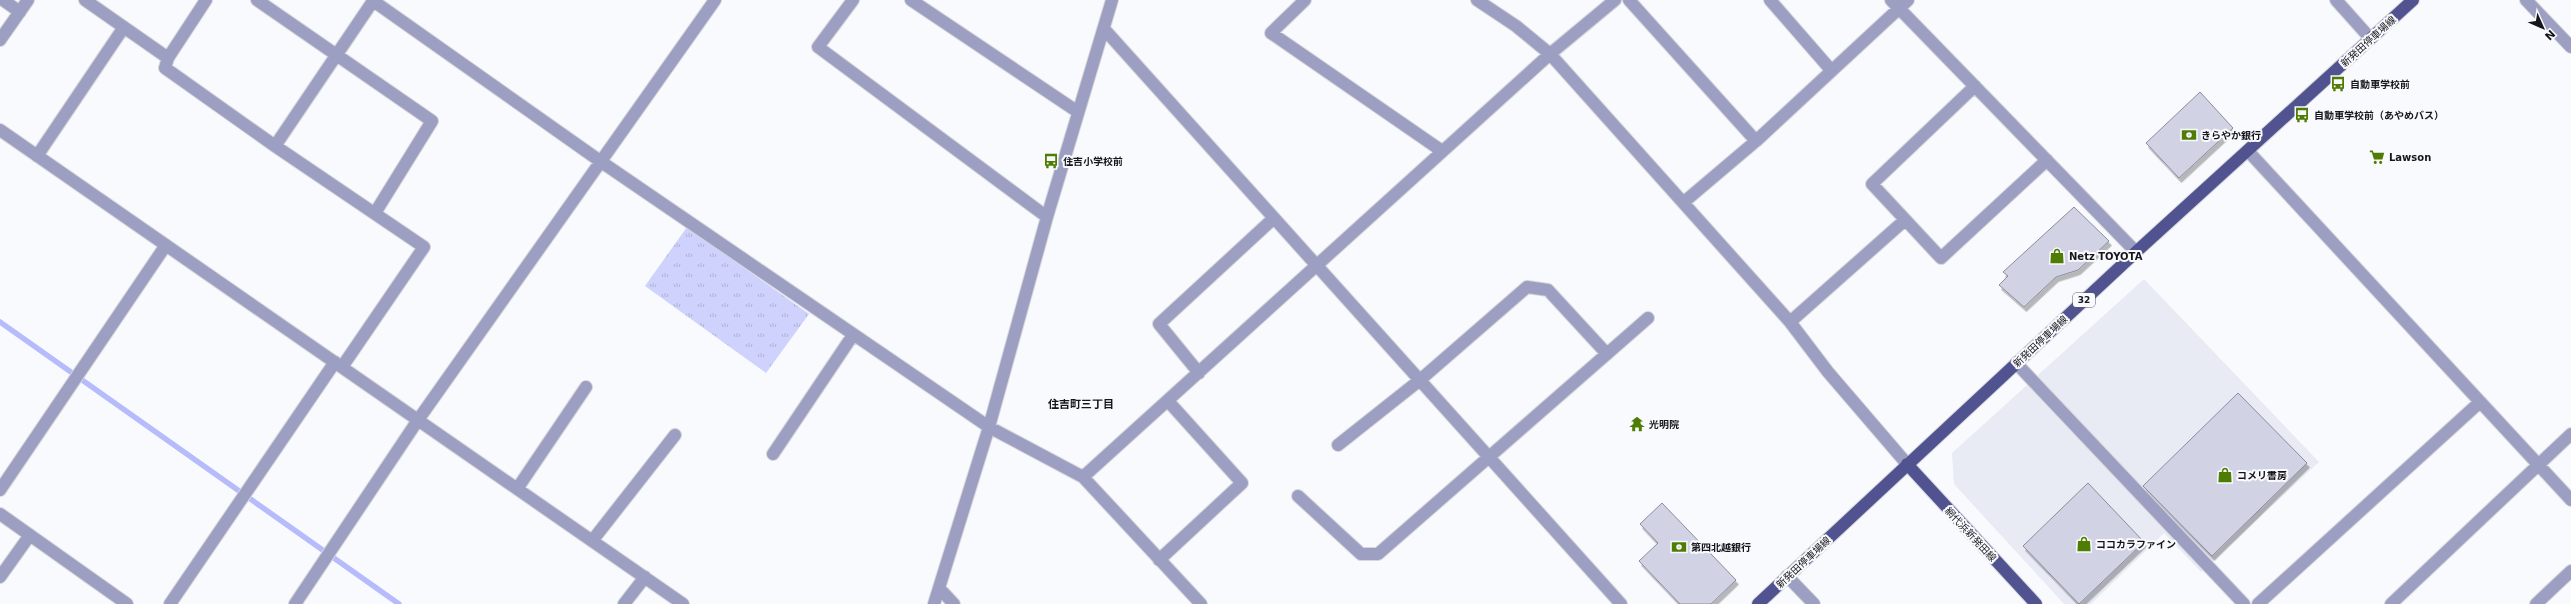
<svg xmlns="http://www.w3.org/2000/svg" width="2571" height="604" font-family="'DejaVu Sans','Noto Sans JP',sans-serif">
<defs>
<pattern id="park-tufts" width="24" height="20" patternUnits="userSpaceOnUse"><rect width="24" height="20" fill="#ced2fc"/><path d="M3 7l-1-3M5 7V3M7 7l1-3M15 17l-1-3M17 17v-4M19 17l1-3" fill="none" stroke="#b0b3d7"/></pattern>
<filter id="shadow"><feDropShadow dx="2.5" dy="4.5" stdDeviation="0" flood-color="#0004"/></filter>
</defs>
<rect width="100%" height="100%" fill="#f9fafe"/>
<!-- built -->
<path fill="#e8eaf4" d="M2144,279L2319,462L2201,572L2164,533L2091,604H2064L1954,484L1952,453Z"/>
<!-- park -->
<path fill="url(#park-tufts)" d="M687,227L809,314L766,373L645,286Z"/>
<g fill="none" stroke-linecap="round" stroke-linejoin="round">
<!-- stream -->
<path stroke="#b6bbfc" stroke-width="5.5" d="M0,322L399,604"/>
</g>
<!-- building -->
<path fill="#d1d3e5" stroke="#8b8d9d" filter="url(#shadow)" d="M2200,92L2233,128L2179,178L2146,143Z
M2074,207L2109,241L2078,270L2056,277L2024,307L1999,285L2008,276L2003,272Z
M2238,393L2307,463L2212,556L2143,486Z
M2088,483L2144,542L2079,604L2023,546Z
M1662,503L1736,580L1711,604H1680L1639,561L1658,543L1640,524Z"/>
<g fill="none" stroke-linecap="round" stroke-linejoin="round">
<!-- minor casing -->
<g stroke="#d5d5da" stroke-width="14">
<path id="minor" d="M3,0L20,12
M85,0L168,58L206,0
M257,0L432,121L375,213
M372,0L600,161L989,427L1083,477L1201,604
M853,0L818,47L1047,217
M911,0L1078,112
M1305,0L1271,33L1442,151
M1477,0L1516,26L1550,54L1790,322L1828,372L1907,464
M1629,0L1756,141
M1770,0L1831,70
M1891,0L2136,252
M2336,0L2370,38
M2526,0L2571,47
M1105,30L1621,604
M0,40L28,0
M168,58L165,68L275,146L424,247L342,367
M1975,86L1872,184L1941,258L2047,160
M0,130L683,604
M275,146L373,1
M2248,151L2571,500
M37,156L124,27
M1684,202L1756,141L1908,0
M1790,322L1905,220
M2016,363L2244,604
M1199,373L1159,324L1274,218
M1338,445L1420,380L1527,287L1548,290L1607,354
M773,454L853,335
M1083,477L1550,54L1615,0
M517,489L586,387
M0,490L166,245
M1298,496L1361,554H1378L1648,318
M0,514L127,604
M592,541L675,435
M1159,560L1242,483L1168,401
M1787,576L1814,604
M0,577L30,535
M939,588L954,604
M170,604L335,362
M295,604L418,420L715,0
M624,604L645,577
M934,604L989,427L1047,217L1112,0
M2258,604L2480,402
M2391,604L2571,434
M2536,604L2571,571"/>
</g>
<!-- major casing -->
<g stroke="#d5d5da" stroke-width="14">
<path id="major" d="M1907,464L2036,604
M1758,604L2136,252L2413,0"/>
</g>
<!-- minor -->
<use href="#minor" stroke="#9c9fc2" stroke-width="12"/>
<!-- major -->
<use href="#major" stroke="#515390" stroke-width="12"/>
</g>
<!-- icons -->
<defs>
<g id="bus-bare" transform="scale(1.2)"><path d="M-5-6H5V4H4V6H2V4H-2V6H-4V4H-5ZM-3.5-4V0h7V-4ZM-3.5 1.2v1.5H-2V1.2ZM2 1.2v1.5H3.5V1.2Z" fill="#4f7d04" stroke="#f9fafe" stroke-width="2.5" paint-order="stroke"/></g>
<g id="bank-bare" transform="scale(1.2)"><path d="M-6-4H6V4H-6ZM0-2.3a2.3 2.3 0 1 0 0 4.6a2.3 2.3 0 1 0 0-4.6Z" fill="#4f7d04" stroke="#f9fafe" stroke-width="2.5" paint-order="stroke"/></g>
<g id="supermarket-bare" transform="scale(1.2)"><path d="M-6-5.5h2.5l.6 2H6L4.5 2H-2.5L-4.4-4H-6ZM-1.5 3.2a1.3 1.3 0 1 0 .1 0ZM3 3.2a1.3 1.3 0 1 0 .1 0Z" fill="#4f7d04" stroke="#f9fafe" stroke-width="2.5" paint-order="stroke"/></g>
<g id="shop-bare" transform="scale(1.2)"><path d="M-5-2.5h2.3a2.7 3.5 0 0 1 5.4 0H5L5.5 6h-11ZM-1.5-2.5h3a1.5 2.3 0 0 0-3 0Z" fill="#4f7d04" stroke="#f9fafe" stroke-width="2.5" paint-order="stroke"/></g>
<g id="temple-bare" transform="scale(1.2)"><path d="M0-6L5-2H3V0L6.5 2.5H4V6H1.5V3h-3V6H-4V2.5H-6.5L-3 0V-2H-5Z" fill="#4f7d04" stroke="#f9fafe" stroke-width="2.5" paint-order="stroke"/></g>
</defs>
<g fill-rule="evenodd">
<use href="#bus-bare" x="2338" y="84"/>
<use href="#bus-bare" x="2302" y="115"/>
<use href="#bank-bare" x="2189" y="135"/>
<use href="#supermarket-bare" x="2377" y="157"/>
<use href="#bus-bare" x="1051" y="161"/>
<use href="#shop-bare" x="2057" y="256"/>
<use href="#temple-bare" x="1637" y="424"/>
<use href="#shop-bare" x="2225" y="475"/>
<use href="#shop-bare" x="2084" y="544"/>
<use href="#bank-bare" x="1679" y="547"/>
</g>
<g text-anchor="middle" stroke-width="4" stroke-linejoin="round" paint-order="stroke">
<!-- shield labels -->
<rect fill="#f9fafe" stroke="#595a5f" stroke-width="1" x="2073" y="293" width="22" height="14" rx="3"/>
<g font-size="9" font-weight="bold" fill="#15151b">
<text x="2084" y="303">32</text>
</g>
<!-- street labels -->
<g font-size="10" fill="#15151b" stroke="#f9fafe">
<text transform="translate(2368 41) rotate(-42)" y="4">新発田停車場線</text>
<text transform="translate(2040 341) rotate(-43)" y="4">新発田停車場線</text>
<text transform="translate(1971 534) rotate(47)" y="4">網代浜新発田線</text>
<text transform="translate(1803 562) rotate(-43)" y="4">新発田停車場線</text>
</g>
<!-- poi labels -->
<g font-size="10" font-weight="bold" fill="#15151b" stroke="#f9fafe" text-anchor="start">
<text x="2350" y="88">自動車学校前</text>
<text x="2314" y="119">自動車学校前（あやめバス）</text>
<text x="2201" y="139">きらやか銀行</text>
<text x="2389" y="161">Lawson</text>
<text x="1063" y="165">住吉小学校前</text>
<text x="2069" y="260">Netz TOYOTA</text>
<text x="1649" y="428">光明院</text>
<text x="2237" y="479">コメリ書房</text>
<text x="2096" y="548">ココカラファイン</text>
<text x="1691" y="551">第四北越銀行</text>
</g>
<!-- neighbourhood labels -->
<g font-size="11" font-weight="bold" fill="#15151b" stroke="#f9fafe">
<text x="1081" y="408">住吉町三丁目</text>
</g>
</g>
<!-- north arrow -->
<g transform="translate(2543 28) rotate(135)" stroke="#f9fafe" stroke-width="3" paint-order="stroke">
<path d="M0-3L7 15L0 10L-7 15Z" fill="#15151b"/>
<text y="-6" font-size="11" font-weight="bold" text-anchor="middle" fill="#15151b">N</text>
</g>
</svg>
